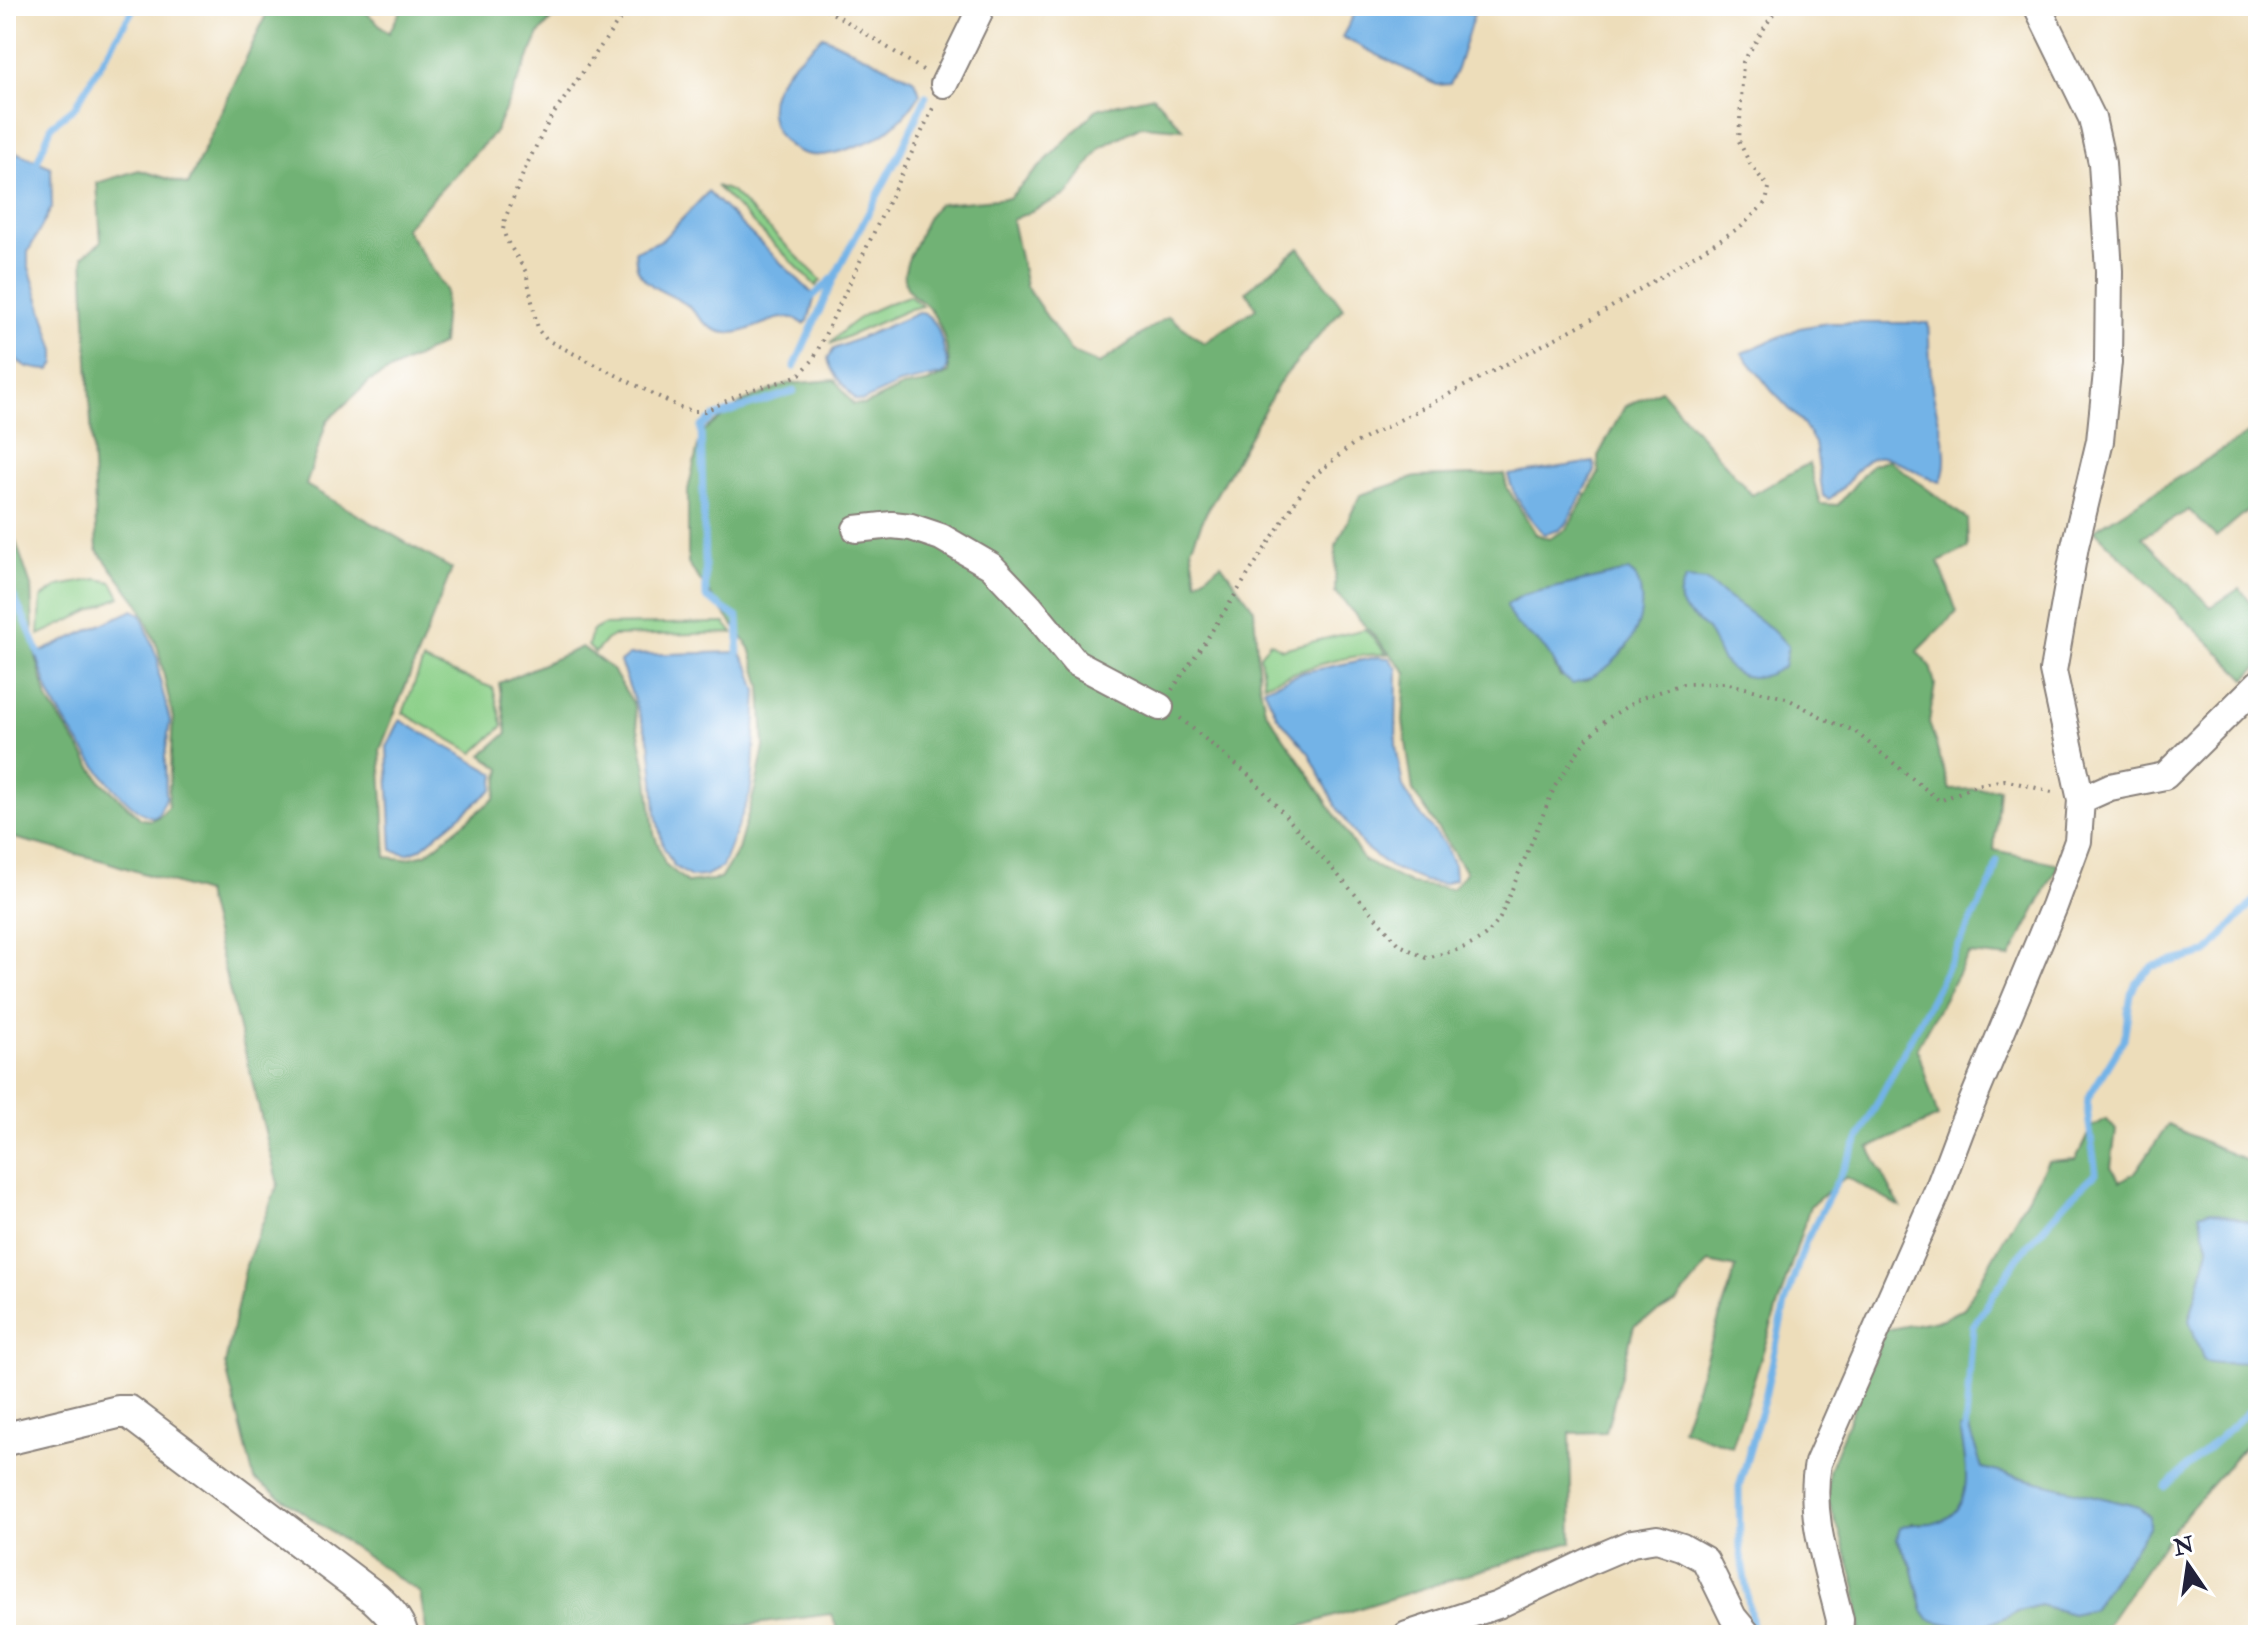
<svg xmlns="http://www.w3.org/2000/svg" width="2264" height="1641" font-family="'IM FELL Double Pica',serif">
<rect width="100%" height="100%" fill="#fff"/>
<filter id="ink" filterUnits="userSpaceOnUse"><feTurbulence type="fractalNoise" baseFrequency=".0125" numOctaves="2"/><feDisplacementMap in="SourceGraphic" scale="16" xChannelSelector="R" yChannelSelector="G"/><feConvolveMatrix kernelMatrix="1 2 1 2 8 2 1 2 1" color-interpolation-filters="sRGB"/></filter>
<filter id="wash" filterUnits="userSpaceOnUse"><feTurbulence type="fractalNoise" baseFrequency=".006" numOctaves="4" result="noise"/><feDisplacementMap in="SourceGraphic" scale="32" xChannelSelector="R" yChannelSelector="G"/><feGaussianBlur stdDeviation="1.8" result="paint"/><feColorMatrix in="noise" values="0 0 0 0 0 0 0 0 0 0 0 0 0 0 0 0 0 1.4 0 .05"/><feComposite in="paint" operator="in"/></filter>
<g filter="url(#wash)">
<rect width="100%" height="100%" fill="#edddba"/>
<!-- green -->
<path fill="#8cd089" stroke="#577962" stroke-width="2" d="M716,186L731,191L821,280L816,286Z
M909,296L922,306L910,309L830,344C853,317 876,307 909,296Z
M97,579L112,582L120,597L39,635L41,598L59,586Z
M725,623L733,633L613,636L606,640L595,653L588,646L592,631L603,625Z
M1365,629L1387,654C1347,653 1301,669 1264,684L1260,655L1270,642L1282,649Z
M423,661L493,688L503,726L474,753L403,713Z"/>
<!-- forest -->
<path fill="#71b275" stroke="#4a6a58" stroke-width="2" fill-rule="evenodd" d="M270,6H359L389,33L403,6H563L539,34L495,132L405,228L446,290L442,344L370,381L327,421L306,485L452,569L380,750L386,857L405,859L426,854L495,798L501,769L482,755L507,733L499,683L582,647L612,669L633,703L648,779L654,833L665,864L688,883L720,879L738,850L756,786L764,747L761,686L750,648L688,564V490L701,433L741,403L786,384L835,380L853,404L865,405L902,387L927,383L949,373C950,351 941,319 925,304C918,299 911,296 907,287C900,272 910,255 917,241C923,227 927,214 939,204L1009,198L1097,109L1153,96L1183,129L1141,126L1101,147L1068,194L1012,220L1026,286L1071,352L1099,364L1168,316L1204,343L1256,308L1246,291L1299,248L1343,308L1281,380L1206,513L1191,548L1197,582L1221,564L1254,609L1259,681L1265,710L1311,777L1364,861L1411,884L1452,889L1466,872L1413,791L1403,721L1406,672L1335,592L1336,546L1360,495L1416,477L1504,474L1507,488L1536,534L1549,539L1567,529L1599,473L1598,456L1625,406L1661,390L1752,495L1809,463L1820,504L1838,505L1871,465L1889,460L1967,519L1968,548L1939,562L1957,612L1917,652L1930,666L1935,684L1929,722L1950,790L1999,788L1994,850L2059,864L2010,958L1969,954L1917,1047L1938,1117L1869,1148L1900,1207L1846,1177L1810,1206L1732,1447L1682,1429L1736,1268L1709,1262L1677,1302L1634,1326L1606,1432L1570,1433L1572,1542L1274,1635H840L831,1614L674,1635H427L420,1593L254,1479L225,1364L246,1265L278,1184L205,893L104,861L6,836V513L31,586L34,648L47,699L101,781L141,819L151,820L160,816L168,807L173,718L158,648L139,604L97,550L83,256L101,242L97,183L139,170L188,185ZM1627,571L1636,577L1627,648L1599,672L1585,681L1560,676L1548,652L1507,604L1523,595Z
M2249,433L2258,447V517L2251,508L2216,537L2189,510L2142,537L2211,607L2240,588L2258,613V667L2246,679L2094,530Z
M2106,1119L2116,1130L2111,1167L2121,1181L2136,1171L2168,1125L2258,1166V1224L2210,1211L2199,1214L2209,1249L2189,1320L2254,1358L2258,1354V1431L2174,1528L2100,1635H1861L1856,1587L1839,1530L1827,1498L1829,1470L1885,1330L1943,1319L1964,1308L2048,1161L2076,1159L2091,1128ZM1961,1430L1982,1468L2139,1507L2149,1527L2092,1609L2072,1614L2040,1605L2018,1611L1983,1627L1923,1610L1912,1567L1897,1540L1912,1523C1920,1523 1930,1524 1938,1522C1977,1510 1966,1460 1961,1430Z"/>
<!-- water -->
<path fill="#73b3e7" stroke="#4a6a91" stroke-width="2" d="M1359,6H1461L1464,11L1474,14L1457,69L1450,84L1437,85L1342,37Z
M823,36L913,79L917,85L920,94C912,107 899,122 887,131C878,139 865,143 854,147C827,157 801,162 781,138C770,125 768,106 774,91C783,69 806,52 823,36Z
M6,148L51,167L52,207L28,252V264L55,351V363L50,370C26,369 19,366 6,346Z
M708,192L815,296L808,321L804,324C800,322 797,319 793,318C773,314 749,335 727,333C709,332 699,316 687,305C672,294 653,291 641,275C635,268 636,259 635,251L662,240Z
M918,313C939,311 943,349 948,365L946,372L941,375L899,384L863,401L855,400C846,386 830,374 828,358L834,349Z
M1827,323H1928C1930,346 1929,371 1933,394C1938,423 1952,453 1941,482C1917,478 1887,444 1865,462C1852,473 1845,490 1829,499L1823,496L1815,443L1801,421L1772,391L1742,353L1800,328Z
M1594,462L1595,471L1567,523L1559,530L1544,534C1529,518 1513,496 1508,475Z
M1628,571C1639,578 1640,585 1641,597C1645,636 1610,676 1572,684C1555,673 1559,668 1548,653C1536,635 1511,629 1507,605L1523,595Z
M1686,579L1705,581L1772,629L1788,646L1784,666C1762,682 1735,682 1720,656C1716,649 1714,640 1709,633C1697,614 1666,611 1686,579Z
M133,610L141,614L158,660L159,677L170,721L165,756L166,798L158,815L153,817C124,814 62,722 50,695C45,682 41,667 36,654Z
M740,652L750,669L757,691L753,773L750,794L722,867L705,876L691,877L674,866L663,846L656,814L654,780L650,743L620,662L629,655Z
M1377,657L1389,658L1397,669L1396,746L1403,787L1416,809L1444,844L1454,865L1455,879L1443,884L1424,881L1390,867L1364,847L1337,808L1309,753L1277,716L1264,688L1304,672Z
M400,720L495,774L493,789L420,849L407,854L392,850L387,747Z
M2210,1211L2258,1224V1354C2243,1366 2222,1364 2204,1361L2189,1320L2209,1249L2199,1214Z
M1968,1427L1982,1468L2139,1507L2149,1516V1527L2092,1609L2072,1614L2040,1605L2018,1611L1983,1627L1966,1628L1930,1620L1923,1610L1912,1566L1897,1539L1900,1528C1915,1521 1923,1525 1937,1522C1977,1511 1966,1459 1960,1429Z"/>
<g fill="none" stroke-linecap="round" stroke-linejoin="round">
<!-- stream -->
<path stroke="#73b3e7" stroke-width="7" d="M35,167L52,125L75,107L135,6
M809,300L834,277
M794,367L838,270L899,155L926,96
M6,581L25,620L39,654L43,656
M737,658L739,639L738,618L706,597L701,427L714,417L794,391
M1965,1433L1973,1326L2018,1257L2068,1200L2096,1173L2087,1109L2088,1098L2124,1039L2131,994L2136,982L2153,966L2207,953L2258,896
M2165,1487L2258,1403
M1752,1624L1740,1549L1739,1487L1765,1397L1785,1304L1806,1241L1992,881L1997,861"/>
</g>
</g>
<g filter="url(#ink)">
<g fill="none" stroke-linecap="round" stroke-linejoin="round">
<!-- minor casing -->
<g stroke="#88807a" stroke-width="30">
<path id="minor" d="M944,84L982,6
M856,529L892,525L911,527L941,537L991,566L1030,607L1075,662L1160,707
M2081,800L2110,787L2165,776L2258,684
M1407,1635L1498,1605L1590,1561L1632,1543L1657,1539L1682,1547L1705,1560L1733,1617L1748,1635
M1839,1635L1840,1620C1828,1569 1808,1515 1818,1463L1938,1190L1961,1129L2054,906L2078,841L2081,800L2053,671L2075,546L2100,441L2108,362L2109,271L2102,163L2092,118L2037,6"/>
</g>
<!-- tertiary casing -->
<g stroke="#88807a" stroke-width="36">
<path id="tertiary" d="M6,1439L118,1412H129L375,1598C387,1609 397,1619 402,1635"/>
</g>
<!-- path -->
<path stroke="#88807a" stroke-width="4" stroke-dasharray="2 6" stroke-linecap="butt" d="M629,6L550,119L527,164L505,219L503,230L507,241L526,272L536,321L539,331L547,340L679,407L693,411H705L750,390L784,381L800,374L813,360L935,104
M819,6L843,19L926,72
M1172,690L1206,640L1309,480L1352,445L1592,319L1742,226L1766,202L1769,188L1750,164L1739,141L1743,62L1778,6
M1180,718L1251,777L1400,945L1426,958C1457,950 1482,947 1500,918L1555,786L1585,741L1608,718L1641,698L1683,684L1725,683L1786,698L1831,722L1853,730L1940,801L1976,785L2005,780L2056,793"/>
<!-- minor -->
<use href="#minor" stroke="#fff" stroke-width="26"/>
<!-- tertiary -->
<use href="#tertiary" stroke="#fff" stroke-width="32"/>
</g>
</g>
<!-- margin -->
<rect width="2264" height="1641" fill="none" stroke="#fff" stroke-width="32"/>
<!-- north arrow -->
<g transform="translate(2188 1565) rotate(347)" stroke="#ffffff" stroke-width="6" paint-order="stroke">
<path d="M0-6L14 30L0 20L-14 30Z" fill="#22223b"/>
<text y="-12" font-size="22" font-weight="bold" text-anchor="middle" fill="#22223b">N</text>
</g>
</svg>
